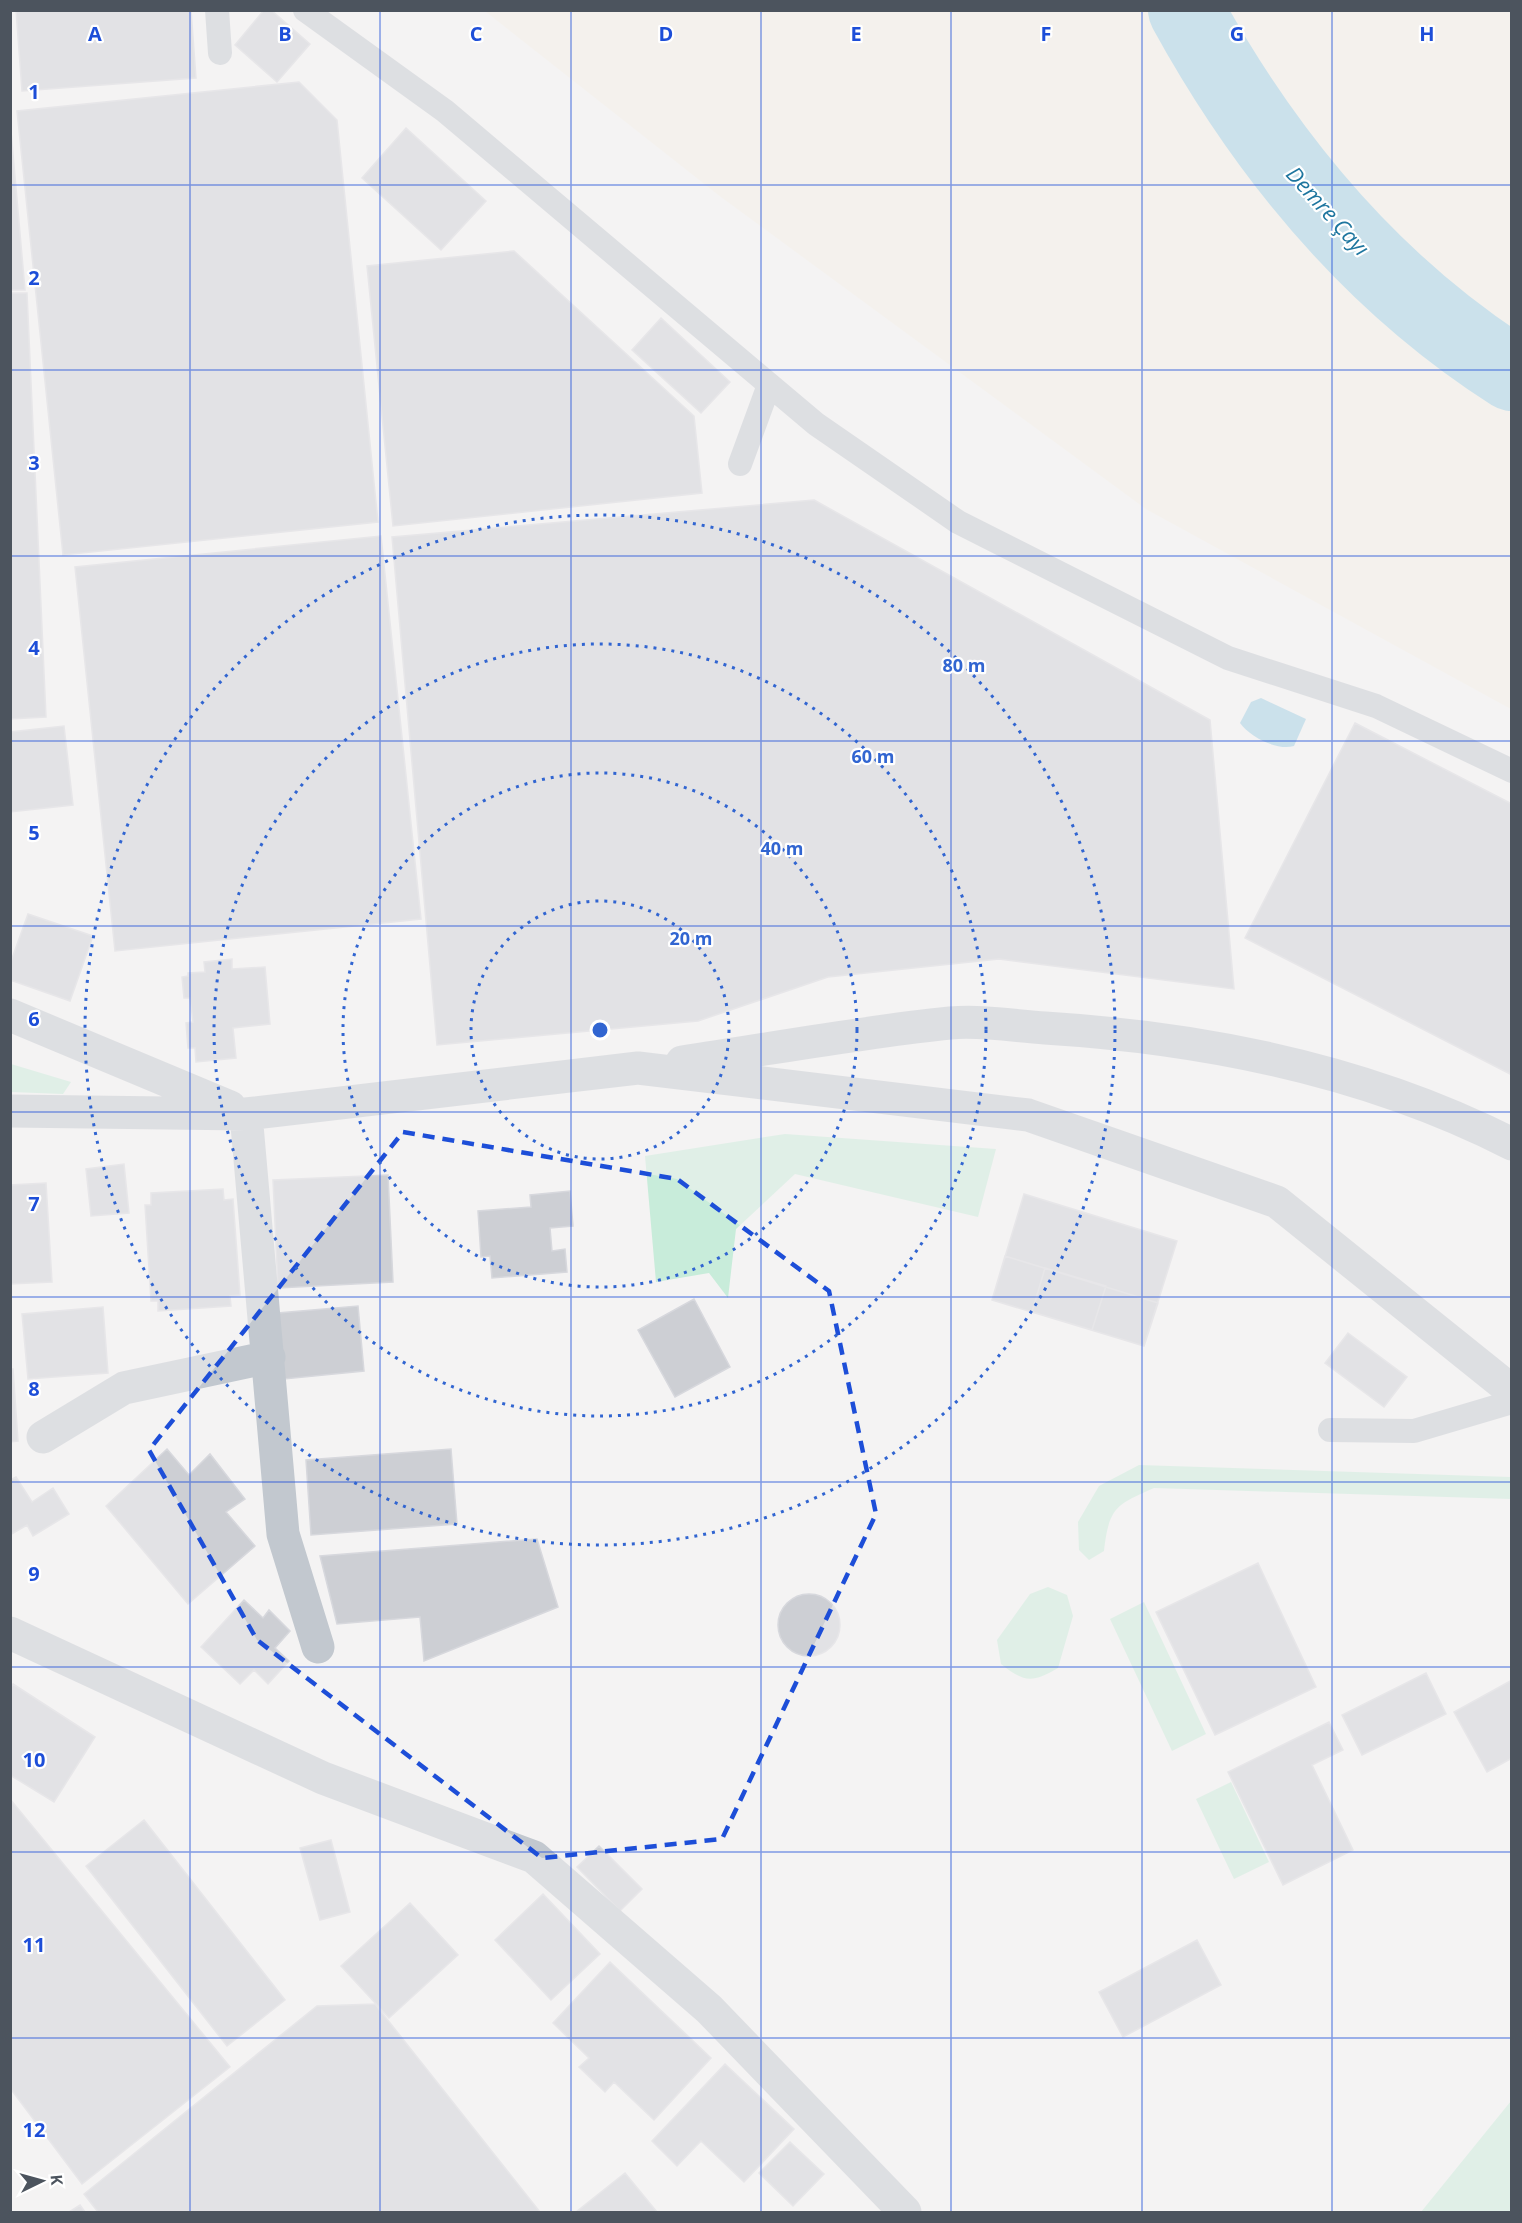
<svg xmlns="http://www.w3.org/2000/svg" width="1522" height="2223" font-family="'Open Sans',sans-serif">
<rect width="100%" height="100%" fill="#f4f3f3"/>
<!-- green -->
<path fill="#c8ecda" d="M11,1064L71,1082L63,1094L11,1092Z
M785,1134L996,1149L978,1217L795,1174L736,1229L728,1298L709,1273L656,1282L645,1156Z
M1139,1465L1511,1477V1499L1154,1488C1116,1505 1109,1507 1104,1551L1089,1560L1079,1550L1078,1522L1099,1486Z
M1048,1587L1067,1595L1073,1616L1058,1668C1032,1683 1025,1683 1001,1664L997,1640L1030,1594Z
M1144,1602L1206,1734L1172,1751L1110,1619Z
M1231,1782L1269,1862L1234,1879L1196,1799Z
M1511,2101V2212H1421Z"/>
<!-- sand -->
<path fill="#f3f0e6" d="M485,11H1511V709L1146,509L721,197Z"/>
<!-- water -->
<path fill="#9acce3" d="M1261,698L1306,719L1294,746C1277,751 1250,737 1240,723L1251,702Z"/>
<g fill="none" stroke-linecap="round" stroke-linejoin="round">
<!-- river -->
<path stroke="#9acce3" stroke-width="76" d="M1186,10C1266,156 1371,283 1512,373"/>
</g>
<!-- building -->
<path fill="#cdcfd4" stroke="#d7d8dd" stroke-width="1.5" d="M16,10H191L196,78L22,91Z
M264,10H271L310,44L277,82L235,45Z
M299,82L337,120L378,522L63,555L17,111Z
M10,120L25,290H10Z
M406,128L486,201L441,250L362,178Z
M514,251L694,416L702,493L393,526L367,266Z
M10,293H27L46,717L10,719Z
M661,318L730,382L701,413L632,350Z
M814,500L1210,720L1234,989L999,959L828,977L698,1021L437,1045L392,537Z
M381,536L421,919L115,951L75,567Z
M1355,723L1512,804V1075L1245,938Z
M64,726L73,805L10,812V732Z
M28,914L93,936L70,1001L10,980V964Z
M232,959V969L265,967L270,1024L233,1028L236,1058L196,1062L195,1048H188L186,1023L193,1022L190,998H184L182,977L188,976V973L205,972L204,962Z
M124,1164L129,1213L91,1216L86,1169Z
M388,1175L393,1282L278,1288L273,1180Z
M46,1183L52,1282L10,1284V1185Z
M223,1189L224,1200L233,1199L240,1295L230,1296L231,1306L158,1311V1301H151L145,1205H151V1193Z
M570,1191L573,1226L550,1228L552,1251L565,1249L567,1272L492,1278L490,1256L481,1257L478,1211L531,1207L530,1195Z
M1024,1194L1177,1241L1144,1346L992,1300Z
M1005,1256L1158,1303L1144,1346L992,1300Z
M1045,1268L1106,1286L1092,1330L1032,1312Z
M694,1299L730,1367L675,1397L638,1330Z
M358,1306L364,1371L284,1379L278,1313Z
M103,1307L108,1373L28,1379L22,1314Z
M1348,1333L1407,1377L1384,1407L1325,1363Z
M10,1369H13L18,1441L10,1442Z
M167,1449L189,1475L210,1454L245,1499L226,1512L255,1546L188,1604L106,1506Z
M451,1449L457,1524L311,1535L306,1460Z
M16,1477L32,1502L53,1488L69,1514L33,1536L27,1525L10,1535V1480Z
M537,1539L558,1607L424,1661L420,1617L337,1624L320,1556Z
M1258,1563L1316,1687L1215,1735L1156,1612Z
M778 1625a31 31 0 1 1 62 0a31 31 0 1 1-62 0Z
M244,1600L263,1618L269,1610L290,1631L275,1648L289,1661L268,1684L254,1670L240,1684L201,1647Z
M1426,1673L1446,1714L1362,1755L1342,1715Z
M1512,1680V1758L1487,1772L1454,1712Z
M13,1684L95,1737L54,1802L10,1775V1689Z
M1329,1722L1343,1750L1312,1765L1353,1850L1283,1885L1228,1772Z
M10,1799L230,2067L82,2184L10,2088Z
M144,1820L285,2000L227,2046L86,1866Z
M331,1840L350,1912L320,1920L300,1848Z
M599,1846L642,1889L620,1911L577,1867Z
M543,1894L600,1954L551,2000L495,1940Z
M410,1903L458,1955L389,2018L341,1966Z
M1197,1940L1221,1985L1123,2037L1099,1992Z
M610,1962L711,2058L654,2120L614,2082L605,2092L579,2067L589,2058L553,2023Z
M375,2004L540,2212H98L84,2194L317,2006Z
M725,2064L794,2129L744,2182L701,2141L677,2166L652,2141Z
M790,2142L824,2174L793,2206L759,2173Z
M625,2173L657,2212H576Z
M80,2205L85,2212H69Z"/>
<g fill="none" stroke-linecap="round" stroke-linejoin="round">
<!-- service -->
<path stroke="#c2c8cf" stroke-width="24" d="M217,10L220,53
M305,10L445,111L816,424L958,522L1228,658L1376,706L1512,771
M740,464L769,385
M1330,1430L1414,1431L1512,1402"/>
<!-- minor -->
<path stroke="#c2c8cf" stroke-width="33" d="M10,1015L230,1107
M682,1062C771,1049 861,1032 950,1023C981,1020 1015,1026 1045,1028C1206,1038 1367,1070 1512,1144
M10,1111L246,1114L638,1068L1028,1115L1277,1202L1512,1391
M246,1114L283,1534L318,1647
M43,1437L124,1388L269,1357
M10,1633L323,1778L534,1857L709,2009L905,2212"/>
</g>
<!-- marked area -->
<path d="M0 0H1522V2223H0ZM403,1132L677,1179L829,1291L876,1514L722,1839L542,1858L257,1640L149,1450Z" fill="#f4f3f3" fill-opacity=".55" fill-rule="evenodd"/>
<path fill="none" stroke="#1d4ed8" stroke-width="4.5" stroke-dasharray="12 8" stroke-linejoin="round" d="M403,1132L677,1179L829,1291L876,1514L722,1839L542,1858L257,1640L149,1450Z"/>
<!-- grid -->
<path fill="none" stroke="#1d4ed8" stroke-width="1.5" stroke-opacity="0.55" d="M190,10V2212M380,10V2212M571,10V2212M761,10V2212M951,10V2212M1142,10V2212M1332,10V2212M10,185H1512M10,370H1512M10,556H1512M10,741H1512M10,926H1512M10,1112H1512M10,1297H1512M10,1482H1512M10,1667H1512M10,1852H1512M10,2038H1512"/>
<!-- distance rings -->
<g fill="none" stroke="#3165d1" stroke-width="3" stroke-dasharray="3 6">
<circle cx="600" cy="1030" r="129"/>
<circle cx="600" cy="1030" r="257"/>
<circle cx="600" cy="1030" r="386"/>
<circle cx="600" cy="1030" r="515"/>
</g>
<g text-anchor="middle" stroke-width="4.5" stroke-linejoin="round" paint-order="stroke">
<!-- water labels -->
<g font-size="22" font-style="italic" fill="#1e769f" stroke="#fff">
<text transform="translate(1328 211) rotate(48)" y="8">Demre Çayı</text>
</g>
</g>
<g font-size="20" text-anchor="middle" font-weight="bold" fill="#1d4ed8" stroke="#fff" stroke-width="4.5" stroke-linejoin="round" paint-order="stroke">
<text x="95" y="41">A</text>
<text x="285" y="41">B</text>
<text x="476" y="41">C</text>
<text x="666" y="41">D</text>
<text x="856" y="41">E</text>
<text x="1046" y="41">F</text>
<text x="1237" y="41">G</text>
<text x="1427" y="41">H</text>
<text x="34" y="99">1</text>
<text x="34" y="285">2</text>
<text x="34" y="470">3</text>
<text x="34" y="655">4</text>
<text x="34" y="840">5</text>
<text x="34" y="1026">6</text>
<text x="34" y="1211">7</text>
<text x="34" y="1396">8</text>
<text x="34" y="1581">9</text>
<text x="34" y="1767">10</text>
<text x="34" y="1952">11</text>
<text x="34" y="2137">12</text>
</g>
<circle cx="600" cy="1030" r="9" fill="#3165d1" stroke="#fff" stroke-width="3"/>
<g font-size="18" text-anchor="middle" font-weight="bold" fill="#3165d1" stroke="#fff" stroke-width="4.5" stroke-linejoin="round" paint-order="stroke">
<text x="964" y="672">80 m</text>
<text x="873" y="763">60 m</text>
<text x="782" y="855">40 m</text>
<text x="691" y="945">20 m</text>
</g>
<!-- border -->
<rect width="1522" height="2223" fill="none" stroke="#4c545e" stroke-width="24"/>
<!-- north arrow -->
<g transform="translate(42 2181) rotate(85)" stroke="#ffffff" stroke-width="4.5" paint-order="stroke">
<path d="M0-4.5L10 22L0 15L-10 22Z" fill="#4c545e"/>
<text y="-9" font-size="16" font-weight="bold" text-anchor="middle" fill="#4c545e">K</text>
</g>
</svg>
